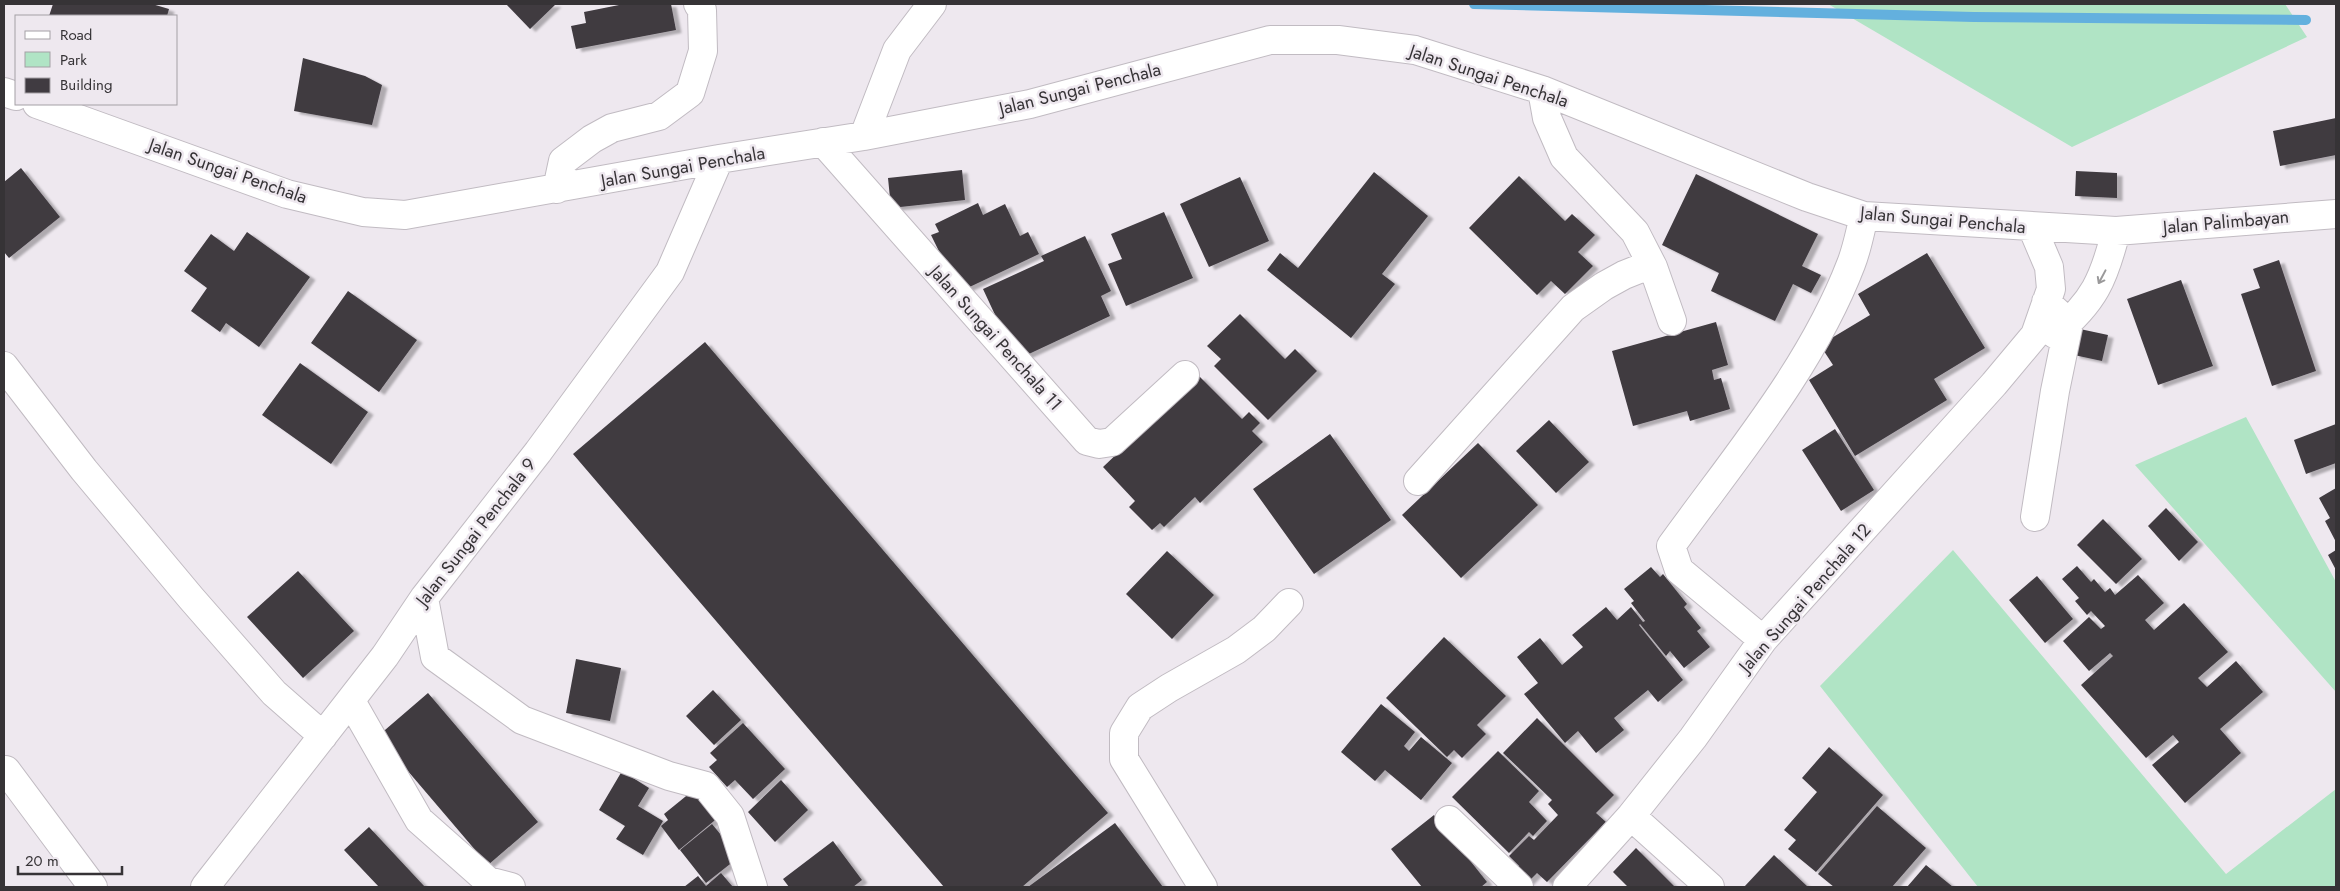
<svg xmlns="http://www.w3.org/2000/svg" width="2340" height="891" font-family="Jost,sans-serif">
<defs>
<filter id="shadow"><feDropShadow dx="5.5" dy="3" stdDeviation="1" flood-color="#0004"/></filter>
</defs>
<rect width="100%" height="100%" fill="#eee8ef"/>
<!-- green -->
<path fill="#b0e4c5" d="M1828,4H2285L2307,37L2072,147Z
M2246,417L2336,582V692L2135,465Z
M1953,550L2226,874L2336,789V887H1978L1820,686Z"/>
<g fill="none" stroke-linecap="round" stroke-linejoin="round">
<!-- stream -->
<path stroke="#63b0de" stroke-width="10" d="M1474,4L1974,17L2306,20"/>
</g>
<!-- building -->
<path fill="#403b41" filter="url(#shadow)" d="M53,4H152L169,9L167,16H49Z
M506,4H556L530,29Z
M619,4H671L676,30L576,49L571,26L586,23L584,12L619,5Z
M303,58L365,76L382,85L372,125L294,111Z
M2336,118V155L2280,166L2273,131Z
M21,168L60,217L9,258L4,252V182Z
M962,170L965,200L891,208L888,178Z
M2076,171L2117,173V198L2075,196Z
M1374,172L1428,216L1382,274L1395,284L1351,338L1267,270L1280,253L1298,268Z
M1696,174L1818,234L1802,266L1821,275L1811,293L1793,284L1775,321L1711,291L1719,273L1662,245Z
M1519,176L1565,221L1572,214L1595,235L1578,252L1593,266L1565,294L1551,281L1537,295L1469,228Z
M1240,177L1269,241L1209,267L1180,204Z
M978,203L983,215L1005,204L1020,236L1028,232L1039,254L959,292L931,235L939,232L935,224Z
M1164,212L1193,278L1126,306L1108,264L1122,259L1111,234Z
M247,232L310,277L259,347L226,323L220,332L191,311L207,288L184,271L211,234L234,251Z
M1085,236L1111,291L1101,296L1110,316L1016,360L983,289L1044,261L1041,256Z
M1927,253L1985,348L1934,379L1947,400L1855,456L1809,380L1833,365L1820,345L1870,315L1858,294Z
M2279,260L2316,371L2272,386L2241,294L2260,288L2253,269Z
M2181,280L2213,366L2158,385L2127,299Z
M348,291L417,340L379,392L311,343Z
M1240,314L1285,359L1295,349L1317,371L1268,420L1214,366L1221,359L1207,346Z
M1716,322L1728,365L1712,370L1714,380L1721,378L1730,409L1690,421L1687,411L1633,426L1612,351Z
M2080,329L2108,335L2102,361L2074,355Z
M705,342L1108,813L1022,887H944L573,454Z
M300,363L368,412L331,464L262,415Z
M1199,376L1242,419L1249,412L1260,423L1252,431L1263,442L1200,503L1195,497L1164,527L1160,523L1152,530L1129,507L1135,501L1103,467Z
M1549,420L1589,462L1556,493L1516,451Z
M2336,424V463L2306,474L2294,440Z
M1835,429L1874,490L1841,511L1802,450Z
M1330,434L1391,520L1314,574L1253,489Z
M1478,443L1538,505L1461,578L1402,515Z
M2336,488V542L2325,521L2330,518L2319,498Z
M2166,508L2198,542L2179,561L2148,526Z
M2103,519L2142,559L2116,584L2077,545Z
M2336,550V570L2328,555Z
M1167,551L1214,595L1172,639L1126,594Z
M2077,566L2091,582L2094,579L2105,592L2110,588L2115,595L2138,575L2164,603L2145,620L2154,630L2184,603L2228,652L2198,678L2207,687L2236,661L2263,692L2220,729L2241,753L2185,803L2152,765L2179,742L2173,735L2146,758L2081,685L2113,656L2110,653L2089,671L2063,641L2089,617L2101,629L2105,626L2091,611L2087,615L2075,601L2079,598L2062,579Z
M1651,567L1660,577L1663,574L1687,604L1684,607L1701,628L1697,631L1710,647L1684,668L1670,651L1666,656L1640,624L1639,625L1683,680L1658,702L1648,690L1614,718L1624,730L1596,753L1578,731L1565,743L1524,694L1538,683L1517,657L1540,638L1562,665L1583,647L1572,635L1606,607L1617,620L1631,607L1643,622L1645,621L1631,603L1634,601L1624,589Z
M298,571L354,631L303,678L247,617Z
M2037,576L2073,619L2045,643L2009,600Z
M1444,637L1506,696L1477,725L1486,734L1462,758L1454,750L1447,757L1386,698Z
M576,659L621,668L610,721L566,713Z
M713,690L741,720L714,745L686,716Z
M428,693L538,822L488,865L378,736Z
M1381,704L1415,732L1404,746L1409,751L1421,737L1452,763L1421,800L1385,770L1375,781L1341,752Z
M1537,718L1614,795L1596,813L1606,822L1547,882L1537,873L1526,884L1513,871L1519,866L1509,856L1529,836L1534,840L1558,815L1548,804L1552,800L1503,753Z
M743,723L785,769L753,799L735,780L727,787L709,767L717,760L710,753Z
M1829,747L1883,795L1816,872L1788,849L1796,840L1784,830L1817,792L1802,778Z
M1498,751L1539,791L1529,802L1547,821L1533,836L1529,832L1509,853L1452,797Z
M622,771L649,788L638,806L663,821L643,855L616,839L625,826L599,810Z
M781,780L808,810L775,842L748,812Z
M696,788L720,816L679,850L661,826L668,820L664,814Z
M1877,806L1926,848L1892,887H1834L1818,874Z
M1434,815L1487,882L1481,887H1422L1391,849Z
M1115,823L1163,887H1028Z
M712,824L739,857L706,883L680,850Z
M369,827L425,887H379L344,850Z
M833,841L862,880L853,887H789L783,879Z
M1636,848L1675,887H1628L1613,872Z
M1774,855L1808,887H1744Z
M1926,865L1953,887H1907Z
M721,873L733,887H684L698,876L706,886Z"/>
<g fill="none" stroke-linecap="round" stroke-linejoin="round">
<!-- minor casing -->
<g stroke="#c1bbc2" stroke-width="30">
<path id="minor" d="M1542,90L1547,118L1564,157L1635,232L1653,267L1672,321
M4,92L16,96
M37,104L287,194L363,212L405,215L719,159L864,136L1030,104L1270,40H1338L1415,50L1542,90L1807,197L1864,216L2116,231L2336,214
M864,136L897,50L932,4
M823,142L1087,441L1099,444L1112,442L1185,375
M557,189L563,161L592,139L612,128L659,116L690,93L703,51L702,10L698,4
M2055,334C2094,302 2104,279 2116,231
M4,366L84,470L191,598L274,693L323,736
M1418,481L1573,308L1604,286L1624,275L1639,269L1653,267
M2035,517L2055,391L2069,323L2046,302
M424,598L435,657L522,720L669,776L706,786L730,816L753,887
M1763,640L1679,570L1671,546C1736,456 1811,368 1851,264C1857,249 1860,232 1864,216
M351,701L419,820L488,881L511,887
M6,770L93,887
M1631,816L1710,887
M1449,820L1519,887
M205,887L385,656L424,598L538,452L670,272L719,159
M1203,887L1124,759V733L1140,707L1169,688L1236,650L1264,629L1289,603
M1567,887L1631,816L1693,738L1763,640L1994,384L2035,335L2051,289L2049,267L2032,227"/>
</g>
<!-- minor -->
<use href="#minor" stroke="#fff" stroke-width="28"/>
</g>
<!-- one-way arrows -->
<defs><path id="oneway-shaft" d="M-6 0H5M1.5-3L5.5 0L1.5 3" fill="none" stroke-width="1.6" stroke-linecap="round" stroke-linejoin="round" transform="scale(1.25)"/></defs>
<use stroke="#9a999a" href="#oneway-shaft" transform="translate(2102 277) rotate(118)"/>
<g text-anchor="middle" stroke-width="5" stroke-linejoin="round" paint-order="stroke">
<!-- street labels -->
<g font-size="18" fill="#363336" stroke="#eee8ef">
<text transform="translate(1489 76) rotate(18)" y="6">Jalan Sungai Penchala</text>
<text transform="translate(1080 89) rotate(-14)" y="6">Jalan Sungai Penchala</text>
<text transform="translate(683 167) rotate(-10)" y="6">Jalan Sungai Penchala</text>
<text transform="translate(228 171) rotate(19)" y="6">Jalan Sungai Penchala</text>
<text transform="translate(1943 220) rotate(5)" y="6">Jalan Sungai Penchala</text>
<text transform="translate(2226 222) rotate(-5)" y="6">Jalan Palimbayan</text>
<text transform="translate(996 338) rotate(48)" y="6">Jalan Sungai Penchala 11</text>
<text transform="translate(476 532) rotate(-52)" y="6">Jalan Sungai Penchala 9</text>
<text transform="translate(1805 598) rotate(-49)" y="6">Jalan Sungai Penchala 12</text>
</g>
</g>
<!-- border -->
<rect width="2340" height="891" fill="none" stroke="#363336" stroke-width="10"/>
<!-- legend -->
<rect x="15" y="15" width="162" height="90" fill="#eee8ef" stroke="#a4a0a5"/>
<rect x="25" y="31" width="25" height="8" fill="#ffffff" stroke="#a4a0a5"/>
<text x="60" y="40" font-size="15" fill="#363336">Road</text>
<rect x="25" y="52" width="25" height="15" fill="#b0e4c5" stroke="#a4a0a5"/>
<text x="60" y="65" font-size="15" fill="#363336">Park</text>
<rect x="25" y="78" width="25" height="15" fill="#403b41" stroke="#a4a0a5"/>
<text x="60" y="90" font-size="15" fill="#363336">Building</text>
<!-- scale -->
<path d="M18 866v8h104v-8" fill="none" stroke="#363336" stroke-width="2.5"/>
<text x="25" y="866" font-size="15" fill="#363336" stroke="#eee8ef" stroke-width="4" paint-order="stroke">20 m</text>
</svg>
